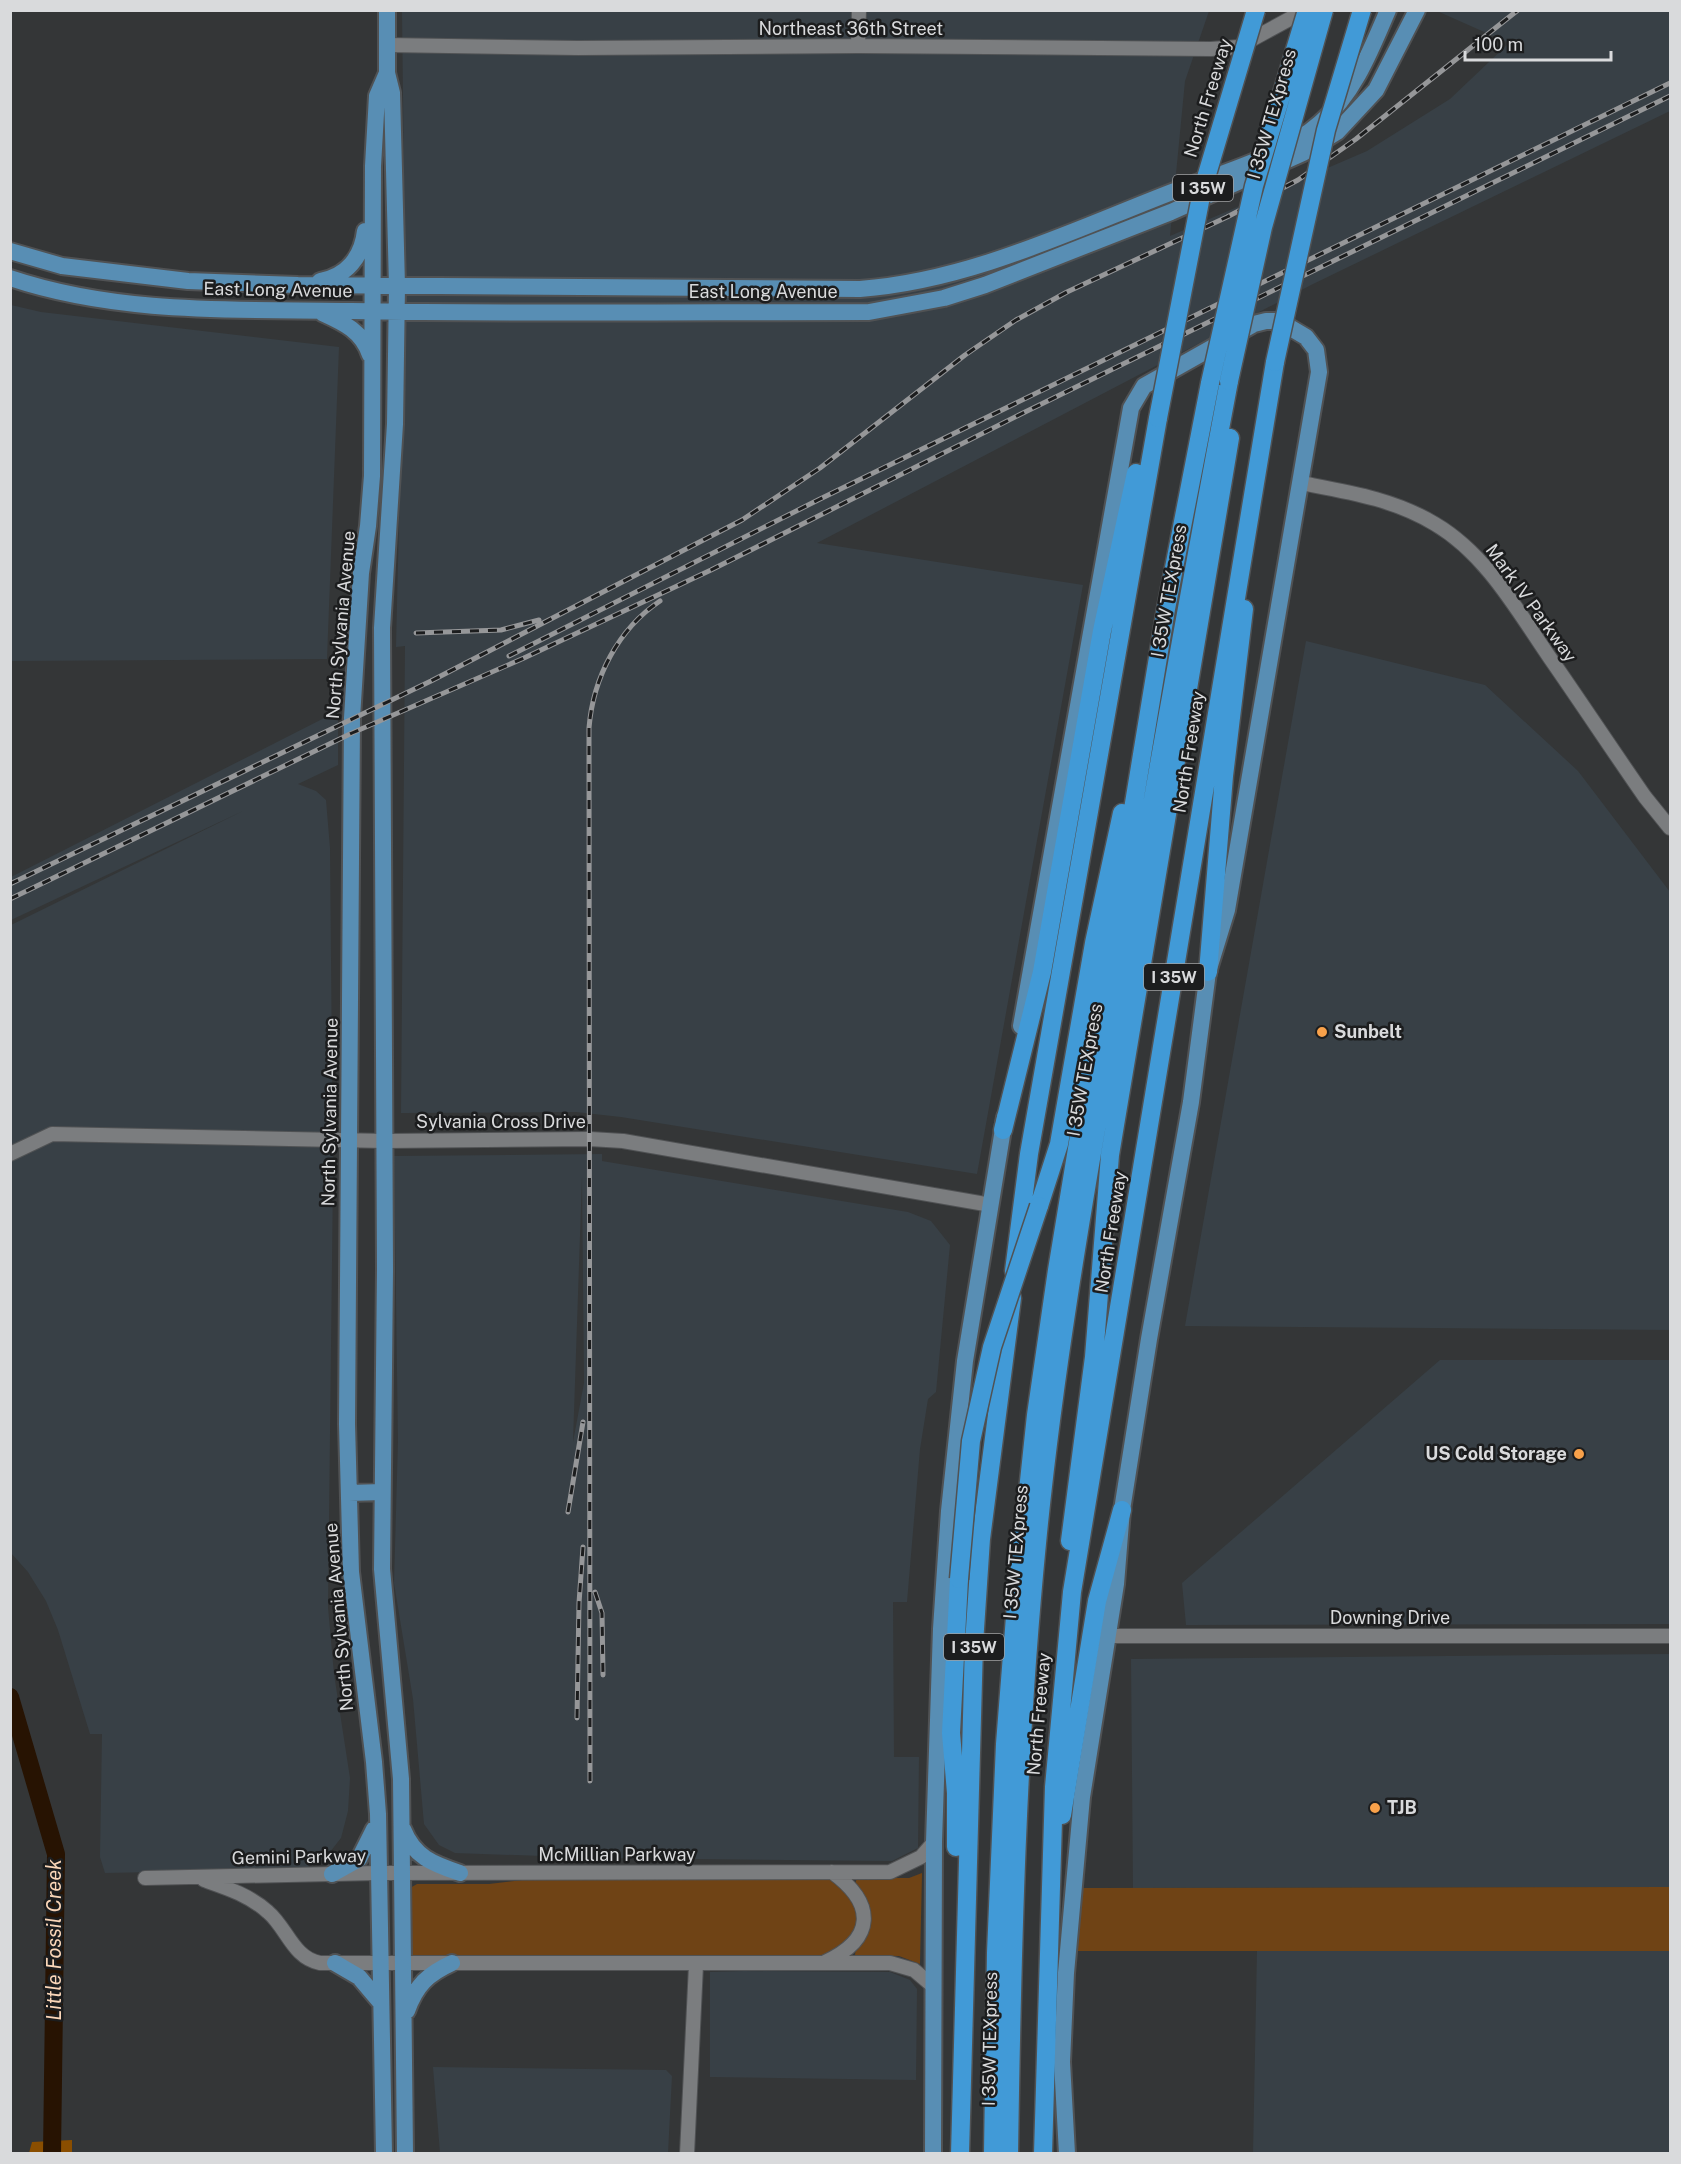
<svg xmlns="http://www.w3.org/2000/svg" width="1681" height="2164" font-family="'Public Sans',sans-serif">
<rect width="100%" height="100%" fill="#343637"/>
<!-- built -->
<path fill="#384046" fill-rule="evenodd" d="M402,11H1209L1185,81L1170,236L1367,151L1450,99L1509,43L1437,11H1670V111L1311,285L817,543L1083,585L977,1174L621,1117L576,1112L401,1113L405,646L396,647L405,267Z
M11,305L41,312L339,347L327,659L11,661Z
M1306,641L1485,685L1578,771L1670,892V1330L1185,1326Z
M338,711V765L298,784L316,791L326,800L330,848L333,1175L328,1607L334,1674L350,1778L348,1811L341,1838L326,1857L304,1869L105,1873L100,1857L102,1734H90L58,1630L46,1601L28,1572L11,1553V925L243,811L11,920V877Z
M602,1154V1161L908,1212L931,1221L950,1245L936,1392L928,1399L920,1449L907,1602H893L894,1757H919L918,1848L892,1861L600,1858L455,1853L439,1845L424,1824L413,1699L394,1583L398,1441L394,1156ZM582,1177L584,1383L573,1442V1441Z
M1440,1360H1670V1624L1186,1625L1182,1583Z
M1670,1654V1887L1133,1888L1131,1659Z
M1257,1951H1670V2153L1253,2154Z
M744,1971L890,1972L910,1980L917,1989L916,2080L710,2077V1972Z
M433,2067L666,2070L672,2076L668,2153H440Z"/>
<!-- green -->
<path fill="#6f4315" d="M922,1873L920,1964L899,1956L855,1955L862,1893L855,1884L857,1878H909Z
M826,1878C847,1885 869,1913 854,1936C848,1944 834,1951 827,1956L411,1955L410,1888L417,1884H489L531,1879Z
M1670,1887V1951H1077L1082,1888Z"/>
<!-- forest -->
<path fill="#8a4e00" d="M72,2140V2153H29L32,2142Z"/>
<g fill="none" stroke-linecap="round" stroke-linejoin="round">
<!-- river -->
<path stroke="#271302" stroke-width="18" d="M10,1697L56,1854L52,2154"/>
<!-- minor casing -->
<g stroke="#505254" stroke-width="16">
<path id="minor" d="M387,45L578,48L858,46L1211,49L1238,47L1306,10
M858,46L859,10
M1301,483C1348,492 1394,499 1435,524C1486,554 1517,610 1550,658C1582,704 1613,751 1645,797L1670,828
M10,1154L52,1134L385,1141L590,1139L623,1141L991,1205
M1109,1636H1670
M145,1878L378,1873L890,1872L921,1857L934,1842
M204,1880C227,1888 249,1895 268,1912C287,1928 293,1958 320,1963H890L914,1970L934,1987
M825,1962C875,1939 876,1904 832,1872
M687,2154L696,1965"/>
</g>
<!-- major casing -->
<g stroke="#505254" stroke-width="20">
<path id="major" d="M387,10V73L392,93L397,286L395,424L382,628L385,1269L382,1569L401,1779L405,2154
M10,251L62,266L188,281L298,285L860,289C969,281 1071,231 1172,192C1221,173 1280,158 1320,123C1354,94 1371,50 1388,10
M10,278C120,315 238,309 352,311C524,314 697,312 869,312L944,298L985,285L1171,212L1303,153L1337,132L1376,90L1417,10
M320,281C347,276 362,257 365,231
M322,313C344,323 362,331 370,355
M1021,1026L1131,408L1144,386L1254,324L1266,321H1279L1306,337L1316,350L1319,372L1227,910L1208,972L1191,1102L1149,1339L1122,1510L1116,1584L1082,1797L1066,1973L1062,2062L1067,2154
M349,1493L382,1492
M403,1829C414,1857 433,1864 460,1873
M332,1874L359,1859L374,1829
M335,1963L359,1977L381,2003
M407,2011C416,1985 428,1974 452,1963
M384,2154L378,1814L374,1762L351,1572L347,1424L352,718L361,573L368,526L372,476L373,166L377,96L387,73
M933,2154L934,1842L941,1629L949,1511L965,1361L1005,1117"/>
</g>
<!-- highway casing -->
<g stroke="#505254" stroke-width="21">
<path id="highway" d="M1208,972L1224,776L1244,609
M1003,1130L1042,972L1102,631L1136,473
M1039,1206L1059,1144L1094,943L1122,813
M1014,1271L1029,1154L1158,418
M1070,1541L1094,1357L1110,1155L1230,438
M1062,1815L1097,1601L1122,1510
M956,1847V1793L951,1733L959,1579
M960,2154L974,1644L981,1539L1012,1298
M993,2154L996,1953L1005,1744L1016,1604L1036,1415L1057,1270L1166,609L1210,383
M1009,2154C1012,1949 1017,1746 1037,1543C1054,1367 1085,1193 1115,1019C1151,806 1189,593 1229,381
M1043,2154L1054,1787L1072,1592L1275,362"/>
</g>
<!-- minor -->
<use href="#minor" stroke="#7b7d7f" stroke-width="14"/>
<!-- major -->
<use href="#major" stroke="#588eb4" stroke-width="16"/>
<!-- highway -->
<use href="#highway" stroke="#419ad7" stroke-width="18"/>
<!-- rail casing -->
<g stroke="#969799" stroke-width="5">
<path id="rail" d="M416,633L501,630L539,620
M509,656L818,500L1670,83
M10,884L431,681L742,520L820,468L965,355L1016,320L1067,292L1227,217L1298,180L1356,139L1518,10
M10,899L352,733L524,658L711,570L1021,414L1670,96
M568,1512L583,1422
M595,1592L602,1613L603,1675
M577,1718L579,1603L583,1547
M590,1781L589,728C593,678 618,629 660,601"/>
</g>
<!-- rail -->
<use href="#rail" stroke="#1c1d1e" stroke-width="3" stroke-dasharray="9" stroke-linecap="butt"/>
<!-- highway-bridge casing -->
<g stroke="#505254" stroke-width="21" stroke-linecap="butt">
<path id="highway-bridge" d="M1275,362L1326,130L1362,10
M1229,381L1263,227L1324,10
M1210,383L1254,186L1307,10
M1158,418L1202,191L1256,10
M959,1579L971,1441L992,1347L1039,1206"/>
</g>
<!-- highway-bridge -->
<use href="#highway-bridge" stroke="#419ad7" stroke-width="18"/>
</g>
<!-- markers -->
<g fill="#f8a14a" stroke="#1c1d1e" stroke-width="2">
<circle cx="1322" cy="1032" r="6"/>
<circle cx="1579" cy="1454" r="6"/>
<circle cx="1375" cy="1808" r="6"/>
</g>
<g text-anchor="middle" stroke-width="5" stroke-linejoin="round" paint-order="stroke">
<!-- shield labels -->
<g fill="#1c1d1e" stroke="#a0a1a3" stroke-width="1.5">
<rect x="1173" y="175" width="60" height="26" rx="4.5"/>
<rect x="1144" y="964" width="60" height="26" rx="4.5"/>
<rect x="944" y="1634" width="60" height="26" rx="4.5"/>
</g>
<g font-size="16" font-weight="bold" fill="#d9dadc">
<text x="1203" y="194">I 35W</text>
<text x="1174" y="983">I 35W</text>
<text x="974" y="1653">I 35W</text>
</g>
<!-- street labels -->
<g font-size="18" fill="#d9dadc" stroke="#1c1d1e">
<text x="851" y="35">Northeast 36th Street</text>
<text transform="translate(1208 98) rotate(-73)" y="6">North Freeway</text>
<text transform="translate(1272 114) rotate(-74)" y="6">I 35W TEXpress</text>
<text transform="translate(278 290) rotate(1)" y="6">East Long Avenue</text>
<text x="763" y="298">East Long Avenue</text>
<text transform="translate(1169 591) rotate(-80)" y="6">I 35W TEXpress</text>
<text transform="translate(1531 603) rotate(54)" y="6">Mark IV Parkway</text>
<text transform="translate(341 625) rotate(-85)" y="6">North Sylvania Avenue</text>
<text transform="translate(1189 752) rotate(-81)" y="6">North Freeway</text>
<text transform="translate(1085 1070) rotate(-80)" y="6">I 35W TEXpress</text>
<text transform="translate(330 1112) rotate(-89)" y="6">North Sylvania Avenue</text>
<text x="501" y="1128">Sylvania Cross Drive</text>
<text transform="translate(1111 1232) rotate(-81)" y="6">North Freeway</text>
<text transform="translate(1016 1552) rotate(-85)" y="6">I 35W TEXpress</text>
<text transform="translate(339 1617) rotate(-95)" y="6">North Sylvania Avenue</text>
<text x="1390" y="1624">Downing Drive</text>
<text transform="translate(1039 1714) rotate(-85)" y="6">North Freeway</text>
<text x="617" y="1861">McMillian Parkway</text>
<text transform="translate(299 1857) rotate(-1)" y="6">Gemini Parkway</text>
<text transform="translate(990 2039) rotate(-89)" y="6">I 35W TEXpress</text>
</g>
<!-- poi labels -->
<g font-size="18" font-weight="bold" fill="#d9dadc" stroke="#1c1d1e" text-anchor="start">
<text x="1334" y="1038">Sunbelt</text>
<text x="1567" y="1460" text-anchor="end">US Cold Storage</text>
<text x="1387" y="1814">TJB</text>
</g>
<!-- water labels -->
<g font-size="20" font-style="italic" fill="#fad6b8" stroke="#1c1d1e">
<text transform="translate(54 1940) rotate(-90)" y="7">Little Fossil Creek</text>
</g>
</g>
<!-- border -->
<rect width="1681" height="2164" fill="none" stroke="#d9dadc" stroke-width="24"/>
<!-- scale -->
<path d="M1465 51v9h146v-9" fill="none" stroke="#d9dadc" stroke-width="3"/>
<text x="1474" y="51" font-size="18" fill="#d9dadc" stroke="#1c1d1e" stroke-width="4.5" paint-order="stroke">100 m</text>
</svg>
